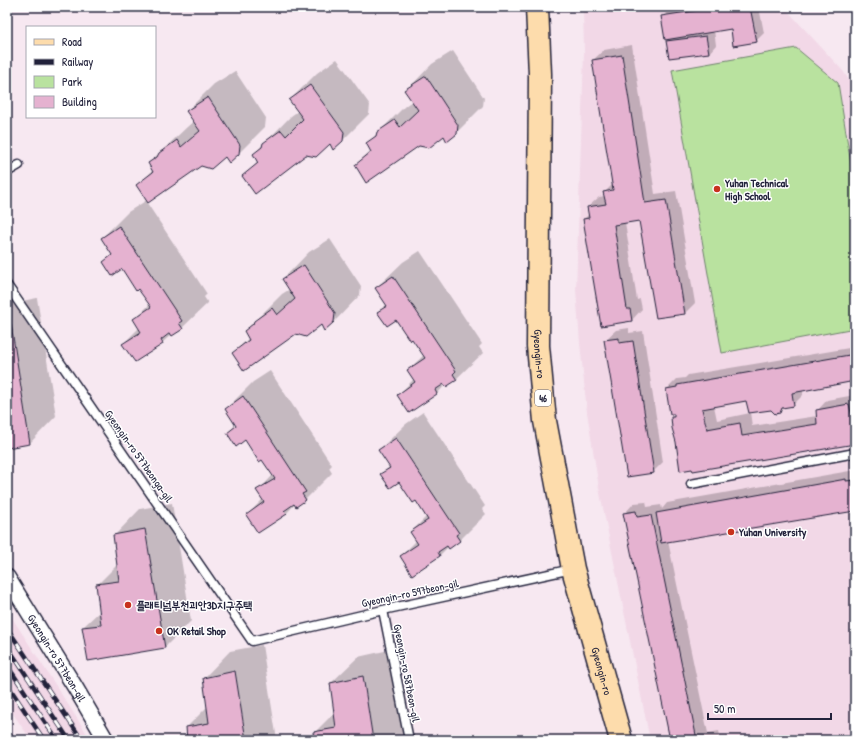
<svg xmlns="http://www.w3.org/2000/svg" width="862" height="747" font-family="'Patrick Hand','Poor Story',sans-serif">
<rect width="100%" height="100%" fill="#f7e8f1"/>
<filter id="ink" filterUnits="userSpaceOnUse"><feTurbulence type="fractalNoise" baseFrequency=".025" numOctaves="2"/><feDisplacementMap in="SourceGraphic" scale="8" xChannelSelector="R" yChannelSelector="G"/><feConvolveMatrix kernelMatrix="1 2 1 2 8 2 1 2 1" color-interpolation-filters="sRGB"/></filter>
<g filter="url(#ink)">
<!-- built -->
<path fill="#f2d8e7" d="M583,7H785V8L843,71L855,89V740H650L599,488L587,412L580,343L576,290L584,52Z
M7,610L91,740H31L7,705Z"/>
<!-- green -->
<path fill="#b9e29f" stroke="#6e826d" d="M796,48L838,83L855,189V328L722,353L672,70Z"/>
<!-- shadow -->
<path fill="#0003" fill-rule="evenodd" d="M682,7H759L764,33L756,41L732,28L714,30L716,45L709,53L667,41L671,38L662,17L670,9Z
M632,45L655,194L676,191L695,303L685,313L640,220L625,222L637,300L640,299L642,309L632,320L602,325L584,219L589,214L588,207L599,197L605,196V192L613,184L593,60L604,50Z
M453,51L484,98L483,106L456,133L444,135L419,145L356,165L371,150L368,143L405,106L412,101L406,91L432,64Z
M337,59L370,105L369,114L343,140L330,142L306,154L243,177L259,161L254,154L291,116L298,111L290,100L317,73Z
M235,71L266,118L265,127L238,154L226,155L200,165L147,203L207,294L204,297L208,303L182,328L172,334L162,343L135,361L123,344L139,328L134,320L150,304L139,287L122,268L104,262L113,254L102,238L128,212L147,200L138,186L153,170L149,163L187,127L194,121L187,111L214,84Z
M330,239L361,286L360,295L334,322L321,323L296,333L233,353L249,338L245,331L282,294L290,289L283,279L309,252Z
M420,251L482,344L479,347L483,353L456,379L446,384L437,394L398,395L414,379L408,370L424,355L413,338L396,319L379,312L387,304L376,288L403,262Z
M37,298L56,416L30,443L7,447V304Z
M629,328V333L643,331L663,462L653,472L605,340L616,330Z
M855,347V380L803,390V395L793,405L785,406L779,412L771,409L750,412L752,426L817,416V411L827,400L855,395V443L677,442L672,418L675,415L667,389L677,379L685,378L688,375ZM747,400L750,413L717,420L714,406Z
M270,371L332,465L329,468L332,473L306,499L295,504L286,514L247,515L263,499L258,491L273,475L262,458L246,439L228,433L236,425L226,409L253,382Z
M423,412L485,506L482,509L486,514L459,541L449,546L440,555L412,574L401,556L417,540L411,532L427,516L416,500L399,480L382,474L390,466L379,450L406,424Z
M855,470V510L668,541L708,733L719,731L721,740H671L624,514L634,503L646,502L647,507L661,505L662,509L667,503Z
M172,503L191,621L164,648L83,627L100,611L97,585L118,564L114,536L140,509Z
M262,645L277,740H188L187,727L208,706L204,678L230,651Z
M389,650L404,740H315V732L335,712L331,683L358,657Z"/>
<!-- building -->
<path fill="#e5b2d0" stroke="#22223b" d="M720,7H750L757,42L733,46L731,29L665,40L661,16Z
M706,36L709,53L669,58L666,41Z
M622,55L645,203L666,200L685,314L656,318L639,221L614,225L627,309H630L632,321L601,326L583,219L589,218L587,207L606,204L603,192L613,190L592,60Z
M426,76L458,125L457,134L447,142L444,136L429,148L419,146L366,183L355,165L371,152L366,143L376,136L377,132L395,120L400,127L418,110L404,90Z
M310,85L344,132L343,141L333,150L330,144L316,157L306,155L255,194L242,176L258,163L253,154L262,147L263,143L281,130L286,136L303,119L289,100Z
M208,97L240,145L239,154L229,163L225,157L211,169L201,166L148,203L136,185L153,172L148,163L157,157L159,153L177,140L181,147L200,131L186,111Z
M119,226L182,321L179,323L183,329L172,336L170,333L161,340L163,344L135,362L122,344L141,332L133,319L151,307L138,289L136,291L122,269L112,276L103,262L112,255L101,238Z
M304,265L335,313L334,322L324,331L321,325L306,337L296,334L244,371L232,353L249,340L244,331L253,324L254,321L272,308L277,315L295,299L282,279Z
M393,276L456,371L453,374L457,380L446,387L444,384L435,390L437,394L409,413L397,395L415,382L407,370L425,358L412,339L410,341L396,320L387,326L377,312L387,306L375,288Z
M11,324L30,444L7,448V325Z
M619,338V343L633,341L654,473L627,477L604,340Z
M855,354V381L792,393L794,406L782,408L780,413L775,414L771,410L749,413L746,401L702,409L707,429L740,423L742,436L817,424L816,410L849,404L852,417H855V444L693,471L692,469L680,471L676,442L672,428L671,417H674V414H670L666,389L677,387V385Z
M243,396L306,492L302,494L306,500L296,507L294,504L284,511L287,514L258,533L246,515L264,502L256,490L275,479L262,460L259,462L245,440L236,447L227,433L236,426L225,409Z
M396,438L459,533L456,535L460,541L449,549L447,546L438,552L440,556L412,575L400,556L418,544L410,532L428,520L416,501L413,503L399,482L390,488L380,474L390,468L378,450Z
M846,479V481L855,480V511L661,543L656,513Z
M636,511L637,517L651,515L697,740H670L623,513Z
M145,529L165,648L88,661L82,627L101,625L96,584L119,581L113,535Z
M235,671L246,740H187L186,727L209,723L203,678Z
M363,676L373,740H314L313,732L336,728L330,683Z"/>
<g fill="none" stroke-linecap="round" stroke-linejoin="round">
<!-- service casing -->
<g stroke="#22223b" stroke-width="11">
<path id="service" d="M7,172L19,165
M7,285L252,641L383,610L572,569
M691,484L855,453
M383,610L409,740"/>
</g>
<!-- minor casing -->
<g stroke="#22223b" stroke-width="18">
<g id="minor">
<path id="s1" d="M7,577L75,687L106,740"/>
</g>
</g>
<!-- primary casing -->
<g stroke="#22223b" stroke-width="25">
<g id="primary">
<path id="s2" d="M537,7L540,74L538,346L545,421L573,569L621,740"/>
</g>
</g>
<!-- service -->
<use href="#service" stroke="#fff" stroke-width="8"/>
<!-- minor -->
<use href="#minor" stroke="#fff" stroke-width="15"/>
<!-- primary -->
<use href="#primary" stroke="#fddcac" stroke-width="22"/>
<!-- rail casing -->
<g stroke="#22223b" stroke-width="4.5">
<path id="rail" d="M7,628L82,740
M7,646L69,740
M7,665L57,740
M7,684L44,740"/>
</g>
<!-- rail -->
<use href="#rail" stroke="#fff" stroke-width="3" stroke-dasharray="9" stroke-linecap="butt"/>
</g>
</g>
<!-- markers -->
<g fill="#c8321e" stroke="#fff" stroke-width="1.5">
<circle cx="717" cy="189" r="4"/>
<circle cx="731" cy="532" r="4"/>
<circle cx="128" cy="605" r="4"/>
<circle cx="159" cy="631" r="4"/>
</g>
<g text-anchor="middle" stroke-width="3" stroke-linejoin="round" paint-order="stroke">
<!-- shield labels -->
<rect fill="#fff" stroke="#646476" stroke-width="1" x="535" y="390" width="16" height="16" rx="3"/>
<g font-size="10" font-weight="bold" fill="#22223b">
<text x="543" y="402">46</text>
</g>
<!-- poi labels -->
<g font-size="11" font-weight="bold" fill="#22223b" stroke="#fff" text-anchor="start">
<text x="725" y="187">Yuhan Technical<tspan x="725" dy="13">High School</tspan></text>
<text x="739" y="536">Yuhan University</text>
<text x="136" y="609">플래티넘부천괴안3D지구주택</text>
<text x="167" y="635">OK Retail Shop</text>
</g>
<!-- street labels -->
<g font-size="11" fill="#22223b" stroke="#fff">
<text dy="4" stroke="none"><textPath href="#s2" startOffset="347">Gyeongin-ro</textPath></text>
<text transform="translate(139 456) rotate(55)" y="4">Gyeongin-ro 577beonga-gil</text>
<text transform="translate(410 593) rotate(-12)" y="4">Gyeongin-ro 597beon-gil</text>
<text dy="4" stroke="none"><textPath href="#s1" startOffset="95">Gyeongin-ro 577beon-gil</textPath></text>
<text dy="4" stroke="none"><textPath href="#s2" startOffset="671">Gyeongin-ro</textPath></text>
<text transform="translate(407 673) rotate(79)" y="4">Gyeongin-ro 587beon-gil</text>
</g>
</g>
<!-- margin -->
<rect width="862" height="747" fill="none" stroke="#fff" stroke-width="24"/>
<rect x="12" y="12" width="838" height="723" fill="none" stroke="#22223b" stroke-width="1.5" filter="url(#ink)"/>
<!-- legend -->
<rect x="26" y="26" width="130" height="92" fill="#ffffff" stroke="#a7a7b1"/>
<rect x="34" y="39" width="20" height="6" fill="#fddcac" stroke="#a7a7b1"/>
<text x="62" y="46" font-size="12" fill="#22223b">Road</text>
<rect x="34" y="59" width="20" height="6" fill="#22223b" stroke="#a7a7b1"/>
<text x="62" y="66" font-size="12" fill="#22223b">Railway</text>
<rect x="34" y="76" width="20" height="12" fill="#b9e29f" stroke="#a7a7b1"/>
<text x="62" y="86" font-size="12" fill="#22223b">Park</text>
<rect x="34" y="96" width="20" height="12" fill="#e5b2d0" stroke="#a7a7b1"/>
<text x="62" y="106" font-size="12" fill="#22223b">Building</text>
<!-- scale -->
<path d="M708 713v6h123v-6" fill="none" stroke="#22223b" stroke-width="2"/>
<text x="714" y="713" font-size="12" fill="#22223b" stroke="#ffffff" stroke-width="3" paint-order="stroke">50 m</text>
</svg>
